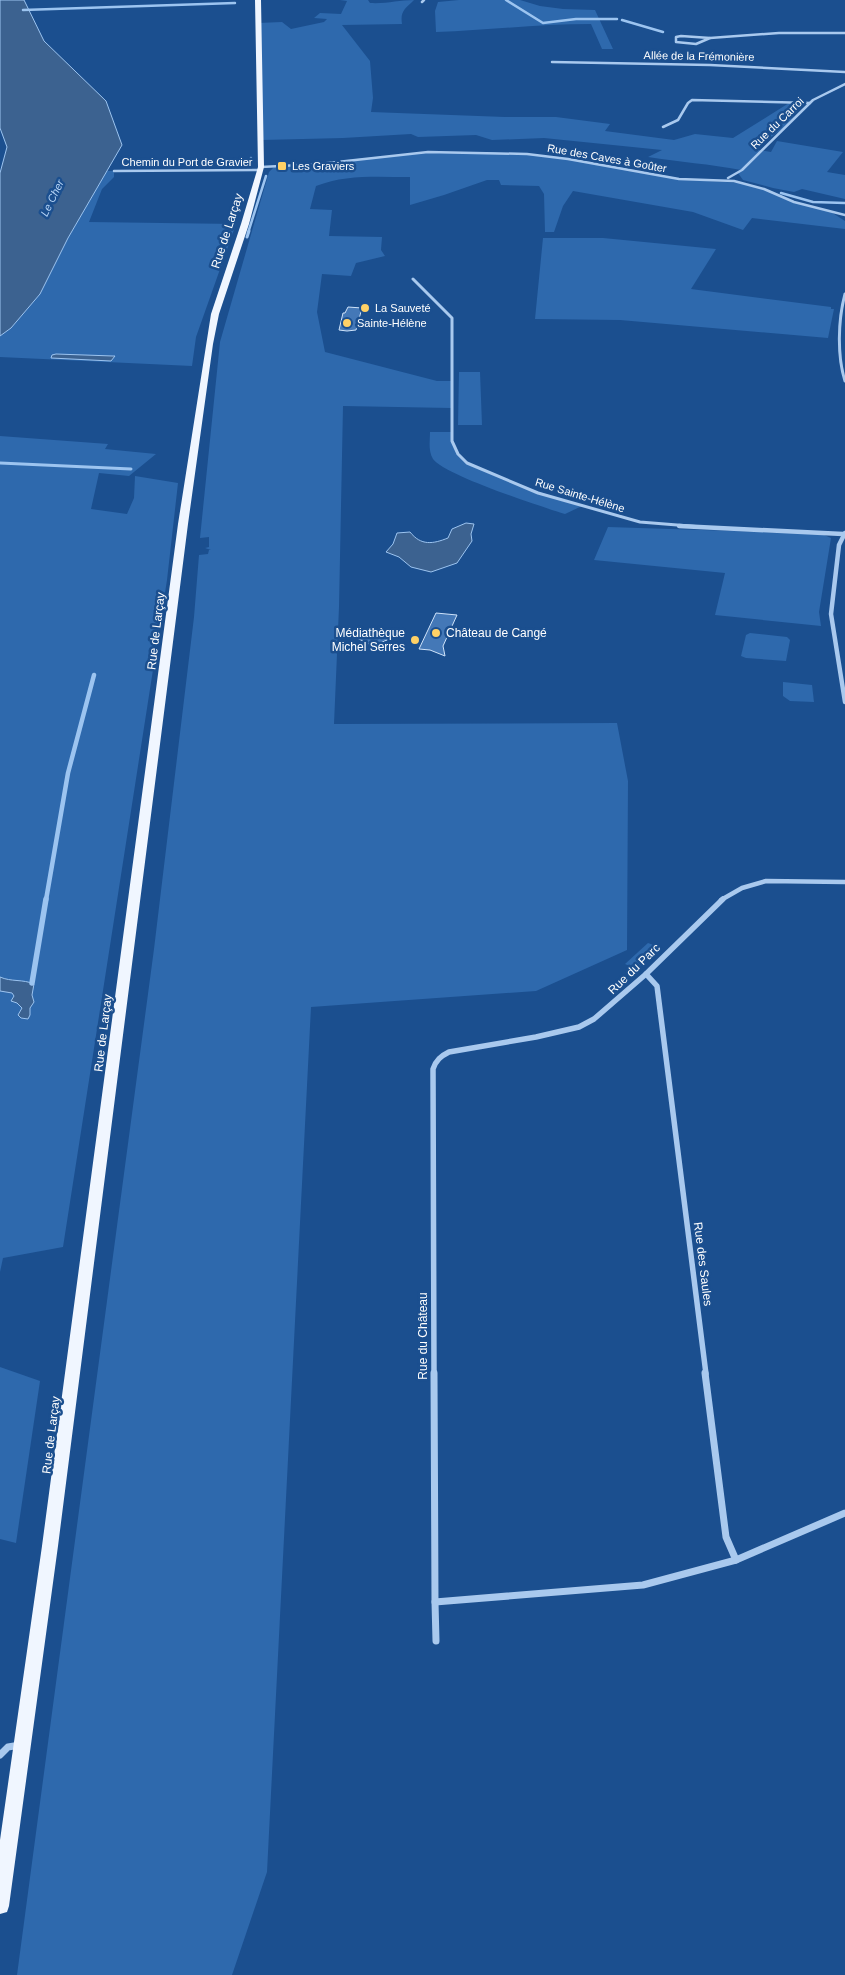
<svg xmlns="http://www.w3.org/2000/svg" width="845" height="1975" viewBox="0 0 845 1975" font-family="Helvetica,sans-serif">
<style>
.green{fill:#2e69ad}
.water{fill:#3c6290;stroke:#9cc4f0}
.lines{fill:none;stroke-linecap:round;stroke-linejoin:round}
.stream-far3{stroke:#9cc4f0;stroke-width:2.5}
.stream-far2{stroke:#9cc4f0;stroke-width:3}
.stream-far1{stroke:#9cc4f0;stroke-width:4.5}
.stream{stroke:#9cc4f0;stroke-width:5.5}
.building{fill:#4478b7;stroke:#cfe3fa}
.street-far4{stroke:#a9c9ee;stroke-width:2.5}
.street-far3{stroke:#a9c9ee;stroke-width:3}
.street-far2{stroke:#a9c9ee;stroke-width:4.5}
.street-far1{stroke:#a9c9ee;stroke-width:5.5}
.street{stroke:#a9c9ee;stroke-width:7}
.primary{fill:#f0f6ff;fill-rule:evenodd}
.poi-dot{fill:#ffd166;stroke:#1b4f8f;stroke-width:2}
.labels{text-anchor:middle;stroke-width:5;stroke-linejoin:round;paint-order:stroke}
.far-street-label{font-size:11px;fill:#fff;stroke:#1b4f8f}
.far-poi-label{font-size:11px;fill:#fff;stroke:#1b4f8f;text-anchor:start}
.far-water-label{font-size:11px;font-style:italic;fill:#b5d3f5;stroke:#1b4f8f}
.street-label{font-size:12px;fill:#fff;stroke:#1b4f8f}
.poi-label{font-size:12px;fill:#fff;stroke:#1b4f8f;text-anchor:end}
</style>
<rect width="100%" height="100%" fill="#1b4f8f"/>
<!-- green -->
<g class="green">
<path d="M340 0H368L370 3C386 4 399 0 414 0 405 9 400 11 402 24L342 25 370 61 373 98 371 112 505 117H556L610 124 605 131 674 140 695 134 733 138 789 103 802 106 784 128 753 149 771 152 777 141 843 152 827 172 845 175V199L802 189 794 192 773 188 743 180 738 173 741 170C710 164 679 162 648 157L662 150 544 138 492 140 476 135 418 137 411 134 343 138 262 140 258 23 282 22 291 29 324 22 327 19 314 18 320 13 341 14 347 1Z"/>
<path d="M459 0H520L540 6 563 9 595 10 613 49H602L591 24C539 24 488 30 436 32L435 11 438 2Z"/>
<path d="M428 152H491L558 157 689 180 744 183 764 189 794 202 831 212 845 221V229L752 218 743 230 693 212 573 191 563 206 554 232H545L544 194 539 186 501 185 499 180H487L444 195 410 205V177C378 177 346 174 316 186L310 209 332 210 329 236 382 237 381 250 385 256 356 263 351 276 322 274 317 312 325 352 437 381H451V408L343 406 339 607 334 724 617 723 628 781 627 950 536 991 311 1007 267 1872 232 1975H17L154 949 194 617 199 555 208 554 209 550H211L205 548 209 547V537L200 538 220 342 269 172 274 167Z"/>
<polygon points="107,171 114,171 114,177 102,189 89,222 236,224 196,337 192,366 0,357 0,336 11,328 40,294 68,238"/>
<polygon points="543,238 603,238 716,249 691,289 831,307 831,309 834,309 828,338 620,320 535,319"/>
<polygon points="459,372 480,372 482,425 458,425"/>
<path d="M430 432H452L454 447 467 463 513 483 582 506 565 514C542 507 444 475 433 459 428 451 430 441 430 432Z"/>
<polygon points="0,436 108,444 105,449 156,454 129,476 99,473 91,509 127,514 134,498 135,476 178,483 167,580 63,1247 3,1258 0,1272"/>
<polygon points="608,527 822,534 831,538 819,612 821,626 715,615 725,573 594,560"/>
<polygon points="750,633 787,637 790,640 786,661 746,658 741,656 746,635"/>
<polygon points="783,682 812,685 814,702 790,701 783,696"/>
<polygon points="648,943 659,947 637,969 625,964"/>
<polygon points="0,1367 40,1381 16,1543 0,1539"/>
</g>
<!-- water -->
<g class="water">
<polygon points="0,0 24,0 44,41 106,101 122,145 68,238 40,294 11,328 0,336 0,173 7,147 0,128"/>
<polygon points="56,354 113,356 115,356 111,361 51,358 52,355"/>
<path d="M466 523 474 524 471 534 472 541 457 563 431 572 411 567 399 557 386 552 393 544 397 533 410 532C421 546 433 544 448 538L452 529Z"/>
<path d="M0 977C11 982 23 979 34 984L32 995 34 1002 30 1008V1015L28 1019 21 1018 18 1015 22 1008 17 1003 11 1001 14 996 12 993 0 991Z"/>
</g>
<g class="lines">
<!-- stream-far3 -->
<g class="stream-far3">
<polyline points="506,0 543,23 576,19 617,19"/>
<polyline points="23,10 235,3"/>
<polyline points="622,20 663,32"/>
<polyline points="250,167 251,158"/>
<polyline points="781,193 813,202 845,203"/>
<polyline points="248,233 266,176"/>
</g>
<!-- stream-far2 -->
<g class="stream-far2">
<polyline points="247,237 249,231"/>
<polyline points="0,463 131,469"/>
</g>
<!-- stream-far1 -->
<polyline class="stream-far1" points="46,900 68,773 94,675"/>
<!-- stream -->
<polyline class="stream" points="32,983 46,899"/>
</g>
<!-- building -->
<g class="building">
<polygon points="348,307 362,308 356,330 347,331 339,330 343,313 345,313"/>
<polygon points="436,613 457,615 443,646 445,656 430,650 419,649"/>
<polygon points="376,631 401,634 373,646 355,637"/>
</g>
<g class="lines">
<!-- street-far4 -->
<g class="street-far4">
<polyline points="422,2 424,0"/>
<polygon points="681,36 710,38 696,44 676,42 676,37"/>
<polyline points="710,38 779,33 845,33"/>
<polyline points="552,62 710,65 845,72"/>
<polyline points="663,127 678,120 688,103 692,100 810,103"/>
<polyline points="261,167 319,164 428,152 527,154 568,159 679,179 734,181 764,189 794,202 845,215"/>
<polyline points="114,171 260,170"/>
<polyline points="728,178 742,170 813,100 845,84"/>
</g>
<!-- street-far3 -->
<g class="street-far3">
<polyline points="413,279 452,318 452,441 458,454 467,463 538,493 640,522 702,527"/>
<path d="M845 294C838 320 837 356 845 381"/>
</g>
<!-- street-far2 -->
<g class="street-far2">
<polyline points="679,526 843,534"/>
<polyline points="845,533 839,545 831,614 845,702"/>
<polyline points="721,900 742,888 766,881 845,882"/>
</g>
<!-- street-far1 -->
<g class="street-far1">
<polyline points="646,974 657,986 706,1374"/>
<path d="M434 1374 433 1069C436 1060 441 1056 449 1052L536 1037 579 1027 594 1019 646 974 723 899"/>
</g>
<!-- street -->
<g class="street">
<polyline points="434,1373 435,1602 643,1585 736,1560 845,1513"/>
<polyline points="705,1373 726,1537 736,1560"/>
<polyline points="435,1602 436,1641"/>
<polyline points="0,1755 8,1747 20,1745"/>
</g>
<!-- primary -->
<polygon class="primary" points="255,0 261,0 264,167 249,224 219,314 213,344 188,524 58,1546 9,1906 7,1912 0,1914 0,1840 42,1546 178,524 211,314 241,224 258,167"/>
</g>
<!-- markers -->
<g class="poi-dot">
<rect x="277" y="161" width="10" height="10" rx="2.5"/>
<circle cx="365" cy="308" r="5"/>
<circle cx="347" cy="323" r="5"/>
<circle cx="436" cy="633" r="5"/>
<circle cx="415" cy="640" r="5"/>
</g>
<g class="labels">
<!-- far-street labels -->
<g class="far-street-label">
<text transform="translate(699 56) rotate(1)" y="4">Allée de la Frémonière</text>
<text transform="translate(777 123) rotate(-44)" y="4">Rue du Carroi</text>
<text transform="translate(607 158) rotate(10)" y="4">Rue des Caves à Goûter</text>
<text x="187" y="166">Chemin du Port de Gravier</text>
<text transform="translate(580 495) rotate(17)" y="4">Rue Sainte-Hélène</text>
</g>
<!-- far-poi labels -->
<g class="far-poi-label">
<text x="292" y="170">Les Graviers</text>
<text x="375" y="312">La Sauveté</text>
<text x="357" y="327">Sainte-Hélène</text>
</g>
<!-- far-water labels -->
<g class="far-water-label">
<text transform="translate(52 198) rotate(-64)" y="4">Le Cher</text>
</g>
<!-- street labels -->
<g class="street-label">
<text transform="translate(227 231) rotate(-72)" y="4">Rue de Larçay</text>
<text transform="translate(156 631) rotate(-83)" y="4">Rue de Larçay</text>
<text transform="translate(634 969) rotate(-44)" y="4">Rue du Parc</text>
<text transform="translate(103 1033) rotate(-83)" y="4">Rue de Larçay</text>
<text transform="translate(703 1264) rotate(83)" y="4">Rue des Saules</text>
<text transform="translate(423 1336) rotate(-90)" y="4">Rue du Château</text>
<text transform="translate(51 1435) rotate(-83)" y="4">Rue de Larçay</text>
</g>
<!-- poi labels -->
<g class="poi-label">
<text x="405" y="637">Médiathèque<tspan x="405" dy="14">Michel Serres</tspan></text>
<text x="446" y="637" text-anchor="start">Château de Cangé</text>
</g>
</g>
</svg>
